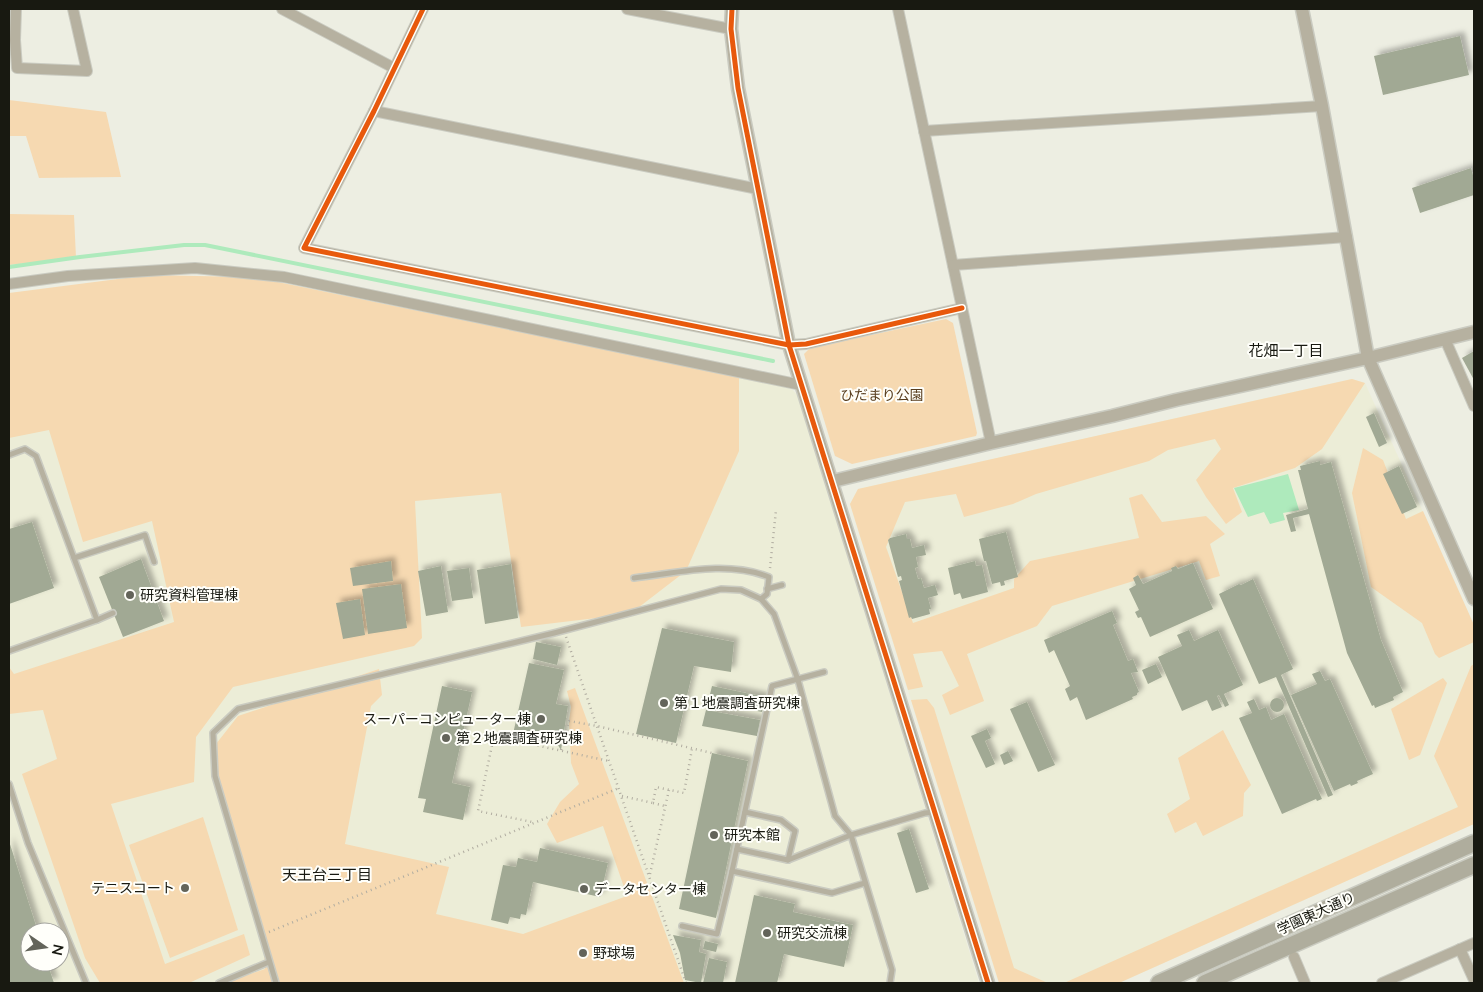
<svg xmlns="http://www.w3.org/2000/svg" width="1483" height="992" viewBox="0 0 1483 992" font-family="Lato,'Noto Sans JP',sans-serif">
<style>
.built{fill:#ecedd7;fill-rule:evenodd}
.green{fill:#f6d9b1}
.water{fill:#aeeabc}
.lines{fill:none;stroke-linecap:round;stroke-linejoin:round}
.stream{stroke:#aeeabc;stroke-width:4}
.building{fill:#a1a994;filter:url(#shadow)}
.service-casing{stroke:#cacbc1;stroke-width:8}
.minor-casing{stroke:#cacbc1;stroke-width:12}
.tertiary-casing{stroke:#cacbc1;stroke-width:15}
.primary-casing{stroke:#cacbc1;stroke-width:19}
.path{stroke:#b1ada1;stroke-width:2.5;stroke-dasharray:1 4;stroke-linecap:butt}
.service{stroke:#b6b1a0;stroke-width:5}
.minor{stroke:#b6b1a0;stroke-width:10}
.tertiary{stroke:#b6b1a0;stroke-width:12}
.primary{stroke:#afad9d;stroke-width:16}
.cycleway-casing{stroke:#fffffa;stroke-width:8}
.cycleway{stroke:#e8590c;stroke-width:5}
.poi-dot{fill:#63645a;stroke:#fffffa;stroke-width:2}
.labels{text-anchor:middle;stroke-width:4;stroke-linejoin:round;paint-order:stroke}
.park-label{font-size:14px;fill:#583d1d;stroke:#fffffa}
.poi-label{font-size:14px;fill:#181911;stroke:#fffffa;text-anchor:start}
.street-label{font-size:14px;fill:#181911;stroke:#fffffa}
.neighbourhood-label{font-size:15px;fill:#181911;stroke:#fffffa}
</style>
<defs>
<filter id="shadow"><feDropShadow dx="4.5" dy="-4.5" stdDeviation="2.5" flood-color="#0004"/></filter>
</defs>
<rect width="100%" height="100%" fill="#edeee2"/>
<!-- built -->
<g class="built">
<path d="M268 280 790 387 798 396 979 983H9V293ZM30 932H60V962H30Z"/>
<polygon points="1352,379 1365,383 1474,625 1474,824 1119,983 999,983 850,504 858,489"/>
</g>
<!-- green -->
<g class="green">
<polygon points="9,100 106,112 121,177 39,178 26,136 9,136"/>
<polygon points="9,214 74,215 76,258 9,265"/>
<polygon points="149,275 245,277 268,280 739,377 739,451 686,571 630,614 521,627 501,493 415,501 422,638 414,646 233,687 196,737 194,782 111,804 165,964 244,934 250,955 189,983 100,983 85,958 22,774 57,759 43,710 9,714 9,667 14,674 174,622 152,521 83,542 49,430 9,438 9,293"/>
<polygon points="946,319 953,323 977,433 976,436 852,464 835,456 804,354 810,348"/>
<polygon points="1352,379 1365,383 1322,449 1295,468 1233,488 1242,512 1226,524 1206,497 1196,480 1221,449 1215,439 1168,450 1149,461 1036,494 1013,504 964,517 956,494 905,502 886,547 913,623 1014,588 1014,579 1030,561 1139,538 1129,498 1142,494 1162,522 1206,516 1225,534 1210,544 1220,576 1206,580 1199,561 1052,606 1037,626 967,654 984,701 950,715 942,695 959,686 942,651 913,654 923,687 908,690 850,504 858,489"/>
<polygon points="1363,448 1383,460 1406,519 1423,511 1474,625 1474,642 1439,658 1435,654 1422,623 1371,587 1352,493"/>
<polygon points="1474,664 1474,824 1119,983 1064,983 1458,807 1434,756 1471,666"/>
<polygon points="379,669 382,695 371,706 345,844 449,867 436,914 523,934 627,896 603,826 557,843 547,824 560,802 579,784 571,763 569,721 571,707 567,691 575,688 684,983 224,983 265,969 263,928 214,770 216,744 238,716"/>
<polygon points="1443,678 1447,683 1420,755 1409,760 1391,709"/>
<polygon points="927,699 934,708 1014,968 1048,983 999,983 911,700"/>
<polygon points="1223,730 1251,785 1244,793 1243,816 1203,836 1196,822 1175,833 1167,814 1190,799 1178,758"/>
<polygon points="203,817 238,930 170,958 129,845"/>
</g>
<!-- water -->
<polygon class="water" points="1288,474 1299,510 1283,513 1285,520 1270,524 1264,512 1248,517 1234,488"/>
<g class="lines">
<!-- stream -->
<polyline class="stream" points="9,267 80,257 184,245 205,245 773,361"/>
</g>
<!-- building -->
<g class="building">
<polygon points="1460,36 1469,75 1383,95 1374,56"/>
<polygon points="1471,168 1474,179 1474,195 1420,213 1412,188"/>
<polygon points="1474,351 1474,380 1462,358"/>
<polygon points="1374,413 1387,443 1379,447 1366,417"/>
<polygon points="1320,461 1320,465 1331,462 1381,640 1403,692 1393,697 1394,700 1375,708 1374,705 1372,706 1347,653 1309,514 1293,518 1296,531 1291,532 1286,515 1308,509 1298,470 1301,470 1300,466"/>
<polygon points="1399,466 1417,507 1402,514 1383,474"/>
<polygon points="32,522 54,588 9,604 9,529"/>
<polygon points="1006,532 1018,577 1004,581 1005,585 1001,586 1000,582 992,584 986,561 984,561 983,557 979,539"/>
<polygon points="906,534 907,539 910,539 912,548 924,545 926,555 916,557 918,567 915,568 918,579 921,578 924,588 935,585 938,595 928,598 931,609 929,609 930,614 912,619 911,617 909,618 899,581 902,580 901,576 898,577 888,540 890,538"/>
<polygon points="141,559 164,621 123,637 99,577"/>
<polygon points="391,561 393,581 353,586 350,568"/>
<polygon points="975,561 976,566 982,565 988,592 962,599 960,593 954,595 948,568"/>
<polygon points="1193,563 1213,609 1150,637 1141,617 1138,618 1135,612 1139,610 1129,589 1136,585 1133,578 1138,575 1143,584 1172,571 1171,568 1176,566 1178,569"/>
<polygon points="511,564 518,618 485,624 477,570"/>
<polygon points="441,566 448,612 426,616 418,571"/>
<polygon points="469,568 473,598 452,601 447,571"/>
<polygon points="1253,579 1293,669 1281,675 1333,795 1328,797 1276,677 1259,684 1219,594 1239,584 1241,585"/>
<polygon points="401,584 407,628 368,634 362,589"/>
<polygon points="360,599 365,635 343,639 336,603"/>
<polygon points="1112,611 1117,623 1113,625 1128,661 1133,659 1138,672 1131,673 1139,692 1137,693 1137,695 1132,697 1133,699 1086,720 1077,697 1070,701 1065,689 1070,686 1054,650 1049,653 1044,640"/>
<polygon points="662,628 734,642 731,672 694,666 676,743 636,734"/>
<polygon points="1189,630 1194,641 1218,630 1243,685 1224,694 1229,705 1225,707 1219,695 1217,696 1222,707 1212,711 1207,700 1182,711 1158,657 1182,646 1177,635"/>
<polygon points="536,642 561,647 557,665 533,659"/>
<polygon points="529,663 564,670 556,704 568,706 561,750 550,732 549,743 513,734"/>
<polygon points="1156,664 1162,677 1148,684 1142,670"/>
<polygon points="1320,671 1325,681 1330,679 1373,774 1357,781 1358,783 1351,786 1350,784 1334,791 1291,695 1317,684 1312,674"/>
<polygon points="442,686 472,692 452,783 470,787 463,820 423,812 426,799 418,798"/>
<polygon points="712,686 765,697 762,712 708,702"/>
<circle cx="1277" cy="705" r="7"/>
<polygon points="1254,699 1259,710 1266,707 1271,720 1284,714 1322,799 1317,801 1316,799 1282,814 1239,718 1252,713 1247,702"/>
<polygon points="1027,702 1055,765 1038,772 1010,709"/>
<polygon points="706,710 760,720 757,736 702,726"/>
<polygon points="987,729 991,738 985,741 995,764 986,768 971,736"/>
<polygon points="1008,751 1013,761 1004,765 1000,755"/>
<polygon points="712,753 748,761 716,918 679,909"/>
<polygon points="909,829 929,889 916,893 897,833"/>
<polygon points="9,841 38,932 30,932 30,962 47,962 54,983 9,983"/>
<polygon points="540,848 608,863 600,897 533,882 526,915 521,914 520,919 510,917 508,924 491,920 503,865 516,867 518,858 537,862"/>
<polygon points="754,895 795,904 793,912 853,925 844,967 784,954 777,983 735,983"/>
<polygon points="673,935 701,940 699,952 706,954 701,983 685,980 680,953"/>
<polygon points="705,941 718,944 716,952 703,949"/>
<polygon points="709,958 727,962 723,983 703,983"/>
</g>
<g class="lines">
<defs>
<g id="service">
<polyline points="9,455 25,449 36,456 97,620 9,651"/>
<polyline points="74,558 145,535 154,562"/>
<path d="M634 578C678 573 726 560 769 577L767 594 761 599"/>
<polyline points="767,589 782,585"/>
<polyline points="97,620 113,613"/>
<polyline points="824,672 772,686 732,871 832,893 865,883"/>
<polyline points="9,784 28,843 86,983"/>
<polyline points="745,812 781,820 795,831 788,860"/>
<polyline points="737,849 788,860 851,835 925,813 935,812"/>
<polyline points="682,926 717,934 732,871"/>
<polyline points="219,983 269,962"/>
<polyline points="276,983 215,776 213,733 238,709 554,633 721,589 741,590 761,599 774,614 798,680 835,816 851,835 892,970 890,983"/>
</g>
<g id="minor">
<polyline points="16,9 15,40 17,68 87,71 73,9"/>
<polyline points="282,9 394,68"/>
<polyline points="423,9 374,111 304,248 789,345 806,344 962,308"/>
<polyline points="627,9 731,29"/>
<polyline points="898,9 991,443"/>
<polyline points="374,111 758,189"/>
<polyline points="924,131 1322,106"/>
<polyline points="953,265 1347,237"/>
<polyline points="9,284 68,276 195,268 284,277 801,385"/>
<polyline points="1445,339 1474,406"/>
<polyline points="1460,949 1474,980"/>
<polyline points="1294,957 1305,983"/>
<polyline points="1382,983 1474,943"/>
</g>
<g id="tertiary">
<polyline points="732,9 731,29 738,88 789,345 988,983"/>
<polyline points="1302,9 1322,106 1368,358 1474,599"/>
<polyline points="833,481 991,443 1112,416 1176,400 1368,358 1474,332"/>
</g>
<g id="primary">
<polyline points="1159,983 1474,843"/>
<polyline points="1205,983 1474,865"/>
</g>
</defs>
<!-- service casing -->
<use href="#service" class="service-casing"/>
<!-- minor casing -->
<use href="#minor" class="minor-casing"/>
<!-- tertiary casing -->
<use href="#tertiary" class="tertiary-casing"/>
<!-- primary casing -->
<use href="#primary" class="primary-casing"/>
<!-- path -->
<g class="path">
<polyline points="770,568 776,510"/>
<polyline points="566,637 686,983"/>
<polyline points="479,733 609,761"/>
<polyline points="494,736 478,811 532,822"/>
<polyline points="561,750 569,721 597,726 712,753"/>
<polyline points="622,796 653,803 656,787 684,793 692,749"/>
<polyline points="653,803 665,806"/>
<polyline points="650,874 669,790"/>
<polyline points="269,932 619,788"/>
</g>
<!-- service -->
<use href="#service" class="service"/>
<!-- minor -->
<use href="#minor" class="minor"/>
<!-- tertiary -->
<use href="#tertiary" class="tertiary"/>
<!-- primary -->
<use href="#primary" class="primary"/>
<defs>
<g id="cycleway">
<polyline points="423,9 374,111 304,248 789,345 806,344 962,308"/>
<polyline points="732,9 731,29 738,88 789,345 988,983"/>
</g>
</defs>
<!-- cycleway casing -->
<use href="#cycleway" class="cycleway-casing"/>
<!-- cycleway -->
<use href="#cycleway" class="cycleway"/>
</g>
<!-- markers -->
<g class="poi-dot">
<circle cx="130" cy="595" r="5"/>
<circle cx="664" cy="703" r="5"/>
<circle cx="541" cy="719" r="5"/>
<circle cx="446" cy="738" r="5"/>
<circle cx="714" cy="835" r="5"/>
<circle cx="185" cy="888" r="5"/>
<circle cx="584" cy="889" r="5"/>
<circle cx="767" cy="933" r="5"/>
<circle cx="583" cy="953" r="5"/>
</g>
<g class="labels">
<!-- park labels -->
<g class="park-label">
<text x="882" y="400">ひだまり公園</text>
</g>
<!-- poi labels -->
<g class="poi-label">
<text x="140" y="600">研究資料管理棟</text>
<text x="674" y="708">第１地震調査研究棟</text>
<text x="531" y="724" text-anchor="end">スーパーコンピューター棟</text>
<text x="456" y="743">第２地震調査研究棟</text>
<text x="724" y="840">研究本館</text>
<text x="175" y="893" text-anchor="end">テニスコート</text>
<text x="594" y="894">データセンター棟</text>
<text x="777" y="938">研究交流棟</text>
<text x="593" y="958">野球場</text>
</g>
<!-- street labels -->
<g class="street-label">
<text transform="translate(1316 913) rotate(-24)" y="5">学園東大通り</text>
</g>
<!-- neighbourhood labels -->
<g class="neighbourhood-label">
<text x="1286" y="356">花畑一丁目</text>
<text x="327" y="880">天王台三丁目</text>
</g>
</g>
<!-- border -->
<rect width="1483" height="992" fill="none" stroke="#181911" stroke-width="20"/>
<!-- north arrow -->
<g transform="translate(45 947) rotate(103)"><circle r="24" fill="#fffffa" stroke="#a3a39d"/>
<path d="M0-4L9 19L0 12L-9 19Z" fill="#63645a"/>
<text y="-8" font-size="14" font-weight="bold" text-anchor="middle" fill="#181911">N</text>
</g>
</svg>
